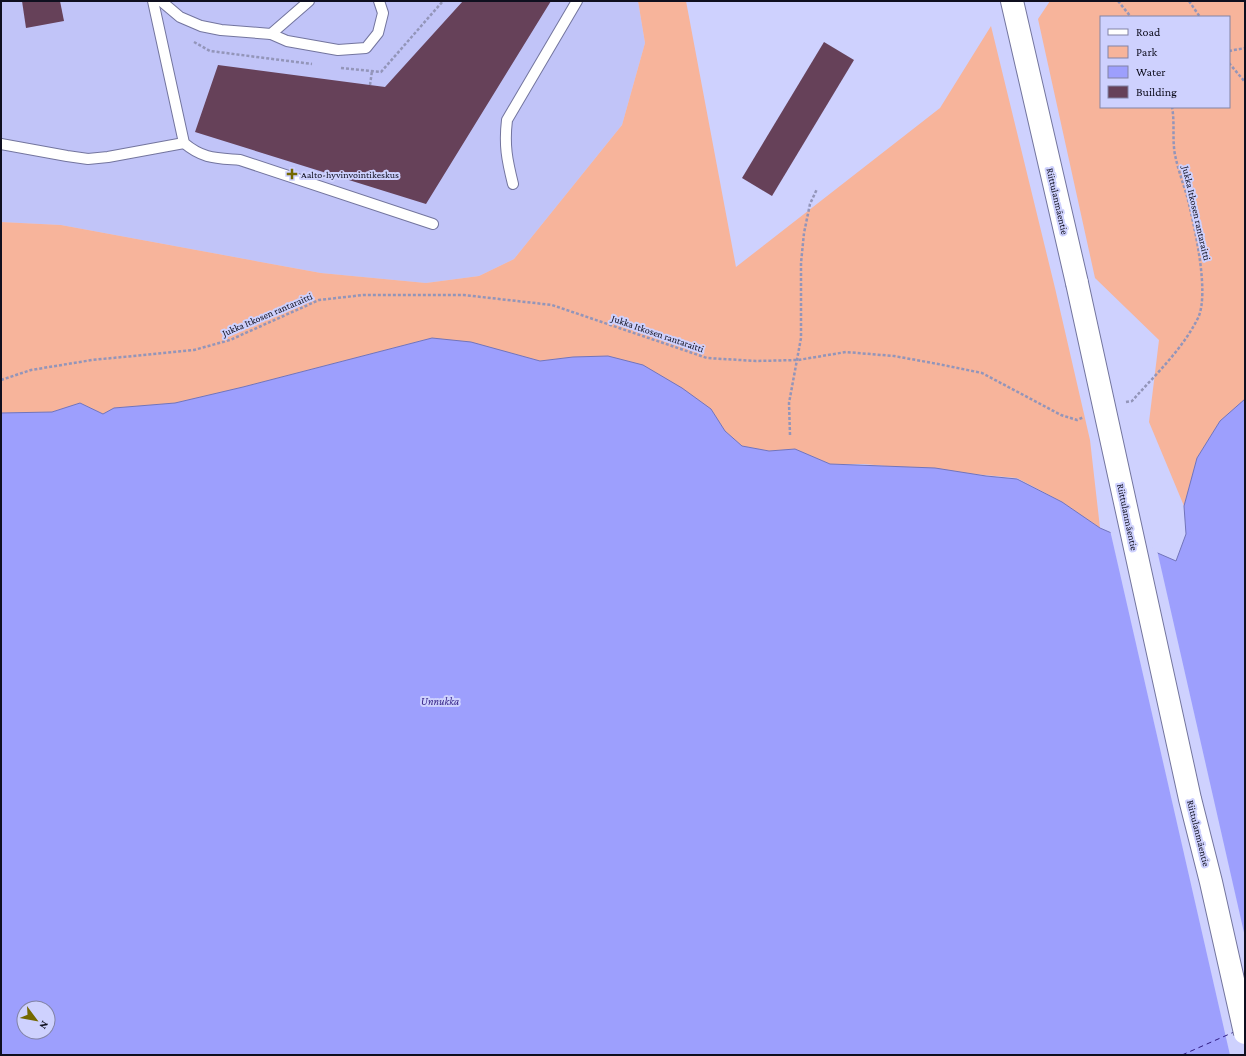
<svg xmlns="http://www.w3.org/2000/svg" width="1246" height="1056" viewBox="0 0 1246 1056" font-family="'Crimson Pro',serif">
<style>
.built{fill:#c1c4f8}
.green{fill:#f7b49b;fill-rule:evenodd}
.water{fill:#9d9ffd;stroke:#7274ba;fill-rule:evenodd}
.pier{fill:#ced1fe}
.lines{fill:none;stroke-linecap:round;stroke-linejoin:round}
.ferry{stroke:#2e1b81;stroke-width:1;stroke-dasharray:5 4;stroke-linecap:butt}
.building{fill:#664159}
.service-casing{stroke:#73759e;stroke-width:12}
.tertiary-casing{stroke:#73759e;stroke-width:24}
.path{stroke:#9395b9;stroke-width:2.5;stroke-dasharray:3 2;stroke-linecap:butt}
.service{stroke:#fff;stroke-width:10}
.tertiary{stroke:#fff;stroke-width:22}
.tertiary-bridge-casing{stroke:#73759e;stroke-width:24;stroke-linecap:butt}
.tertiary-bridge{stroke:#fff;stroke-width:22}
.poi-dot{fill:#746800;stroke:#ced1fe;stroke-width:1.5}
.labels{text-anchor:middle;stroke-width:4;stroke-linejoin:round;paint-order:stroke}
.poi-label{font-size:10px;fill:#0f0f1f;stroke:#ced1fe;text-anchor:start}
.street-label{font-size:10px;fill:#0f0f1f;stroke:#ced1fe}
.water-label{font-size:11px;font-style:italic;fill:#2e1b81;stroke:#ced1fe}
</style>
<rect width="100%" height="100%" fill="#ced1fe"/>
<!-- built -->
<polygon class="built" points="1,1 638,1 645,43 622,125 514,259 479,276 426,283 321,273 61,225 1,222"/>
<!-- green -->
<g class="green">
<polygon points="638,1 686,1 736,267 940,108 991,26 1055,288 1090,440 1100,528 1062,502 1017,478 864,464 830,464 795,449 769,451 742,446 725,431 711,409 573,357 540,361 510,353 432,338 243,387 175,403 114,408 103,414 80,403 52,412 1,413 1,222 61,225 321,273 426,283 479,276 514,259 622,125 645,43"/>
<path d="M1050 1H1245V399L1220 421 1197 458 1184 506 1149 422 1159 340 1095 278 1038 19ZM1101 17H1229V107H1101Z"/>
</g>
<!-- water -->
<path class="water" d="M432 338 471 342 540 361 573 357 608 356 643 365 682 388 711 409 725 431 742 446 769 451 795 449 830 464 935 468 986 476 1017 479 1062 502 1100 528 1176 561 1186 534 1184 506 1197 458 1220 421 1245 399V1055H1V413L52 412 80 403 103 414 114 408 175 403 243 387ZM24 1008H48V1032H24Z"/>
<!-- pier -->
<polygon class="pier" points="1110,530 1157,550 1245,937 1245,1055 1230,1055"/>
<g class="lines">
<!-- ferry -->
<polyline class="ferry" points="1182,1055 1234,1032"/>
</g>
<!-- building -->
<g class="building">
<polygon points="22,1 60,1 64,21 26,28"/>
<polygon points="463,1 551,1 426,204 195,132 218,65 385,87"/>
<polygon points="824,42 854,60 772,196 742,178"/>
</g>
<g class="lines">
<defs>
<g id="service">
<path d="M153 1 184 143C203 159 216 158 240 160L433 224"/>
<polyline points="161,1 180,17 201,26 221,30 271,34 287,41 338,50 366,48 378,33 383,13 379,1"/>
<polyline points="271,34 309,1"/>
<polyline points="1,144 67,156 88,159 108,157 184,143"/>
<path d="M513 184C507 160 504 145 507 120L577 1"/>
</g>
<polyline id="tertiary" points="1012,1 1077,283"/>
</defs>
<!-- service casing -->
<use href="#service" class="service-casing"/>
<!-- tertiary casing -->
<use href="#tertiary" class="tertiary-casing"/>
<!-- path -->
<g class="path">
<polyline points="1118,1 1131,17"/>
<polyline points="1189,1 1200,17"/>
<polyline points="194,42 210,51 312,64"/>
<polyline points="1229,51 1245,48"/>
<polyline points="1229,63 1245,82"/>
<polyline points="341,68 381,72 443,1"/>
<polyline points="370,85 372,71"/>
<polyline points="1,380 31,370 92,360 194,350 230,340 319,300 363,295 464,295 552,305 707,358 756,361 798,360 846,352 894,356 938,364 982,373 1061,415 1077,420 1084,417"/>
<path d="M1126 402 1132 401C1155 375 1182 350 1198 318 1210 293 1194 224 1187 196 1183 183 1178 169 1175 155 1172 139 1175 123 1172 107"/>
<polyline points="790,435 789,403 801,338 801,263 804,233 810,204 817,189"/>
</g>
<!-- service -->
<use href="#service" class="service"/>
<!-- tertiary -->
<use href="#tertiary" class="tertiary"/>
<defs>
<polyline id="tertiary-bridge" points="1077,283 1190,799 1211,882 1245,1033"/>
</defs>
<!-- tertiary-bridge casing -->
<use href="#tertiary-bridge" class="tertiary-bridge-casing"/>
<!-- tertiary-bridge -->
<use href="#tertiary-bridge" class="tertiary-bridge"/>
</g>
<!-- markers -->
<path class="poi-dot" d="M290 168h4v4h4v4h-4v4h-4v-4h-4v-4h4z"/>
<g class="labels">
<!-- poi labels -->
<g class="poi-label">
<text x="301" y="178">Aalto-hyvinvointikeskus</text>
</g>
<!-- street labels -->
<g class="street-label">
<text transform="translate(1058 201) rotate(77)" y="4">Riittulanmäentie</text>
<text transform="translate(1197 213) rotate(77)" y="4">Jukka Itkosen rantaraitti</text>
<text transform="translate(267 314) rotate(-23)" y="4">Jukka Itkosen rantaraitti</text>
<text transform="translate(658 333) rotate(19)" y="4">Jukka Itkosen rantaraitti</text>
<text transform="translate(1128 517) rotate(78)" y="4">Riittulanmäentie</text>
<text transform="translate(1199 833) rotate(76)" y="4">Riittulanmäentie</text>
</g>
<!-- water labels -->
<g class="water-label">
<text x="440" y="705">Unnukka</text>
</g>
</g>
<!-- border -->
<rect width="1246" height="1056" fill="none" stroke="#0f0f1f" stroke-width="4"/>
<!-- legend -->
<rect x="1100" y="16" width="130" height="92" fill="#ced1fe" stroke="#8283a5"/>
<rect x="1108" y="29" width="20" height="6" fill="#ffffff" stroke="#8283a5"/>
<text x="1136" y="36" font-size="12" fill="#0f0f1f">Road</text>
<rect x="1108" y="46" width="20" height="12" fill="#f7b49b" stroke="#8283a5"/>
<text x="1136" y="56" font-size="12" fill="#0f0f1f">Park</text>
<rect x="1108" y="66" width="20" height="12" fill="#9d9ffd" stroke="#8283a5"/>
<text x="1136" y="76" font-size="12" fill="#0f0f1f">Water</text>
<rect x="1108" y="86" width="20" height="12" fill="#664159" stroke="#8283a5"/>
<text x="1136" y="96" font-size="12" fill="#0f0f1f">Building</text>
<!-- north arrow -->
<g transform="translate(36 1020) rotate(122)"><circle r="19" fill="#ced1fe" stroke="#8283a5"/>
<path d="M0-3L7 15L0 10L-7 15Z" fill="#746800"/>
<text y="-6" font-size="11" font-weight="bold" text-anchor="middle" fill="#0f0f1f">N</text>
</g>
</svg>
